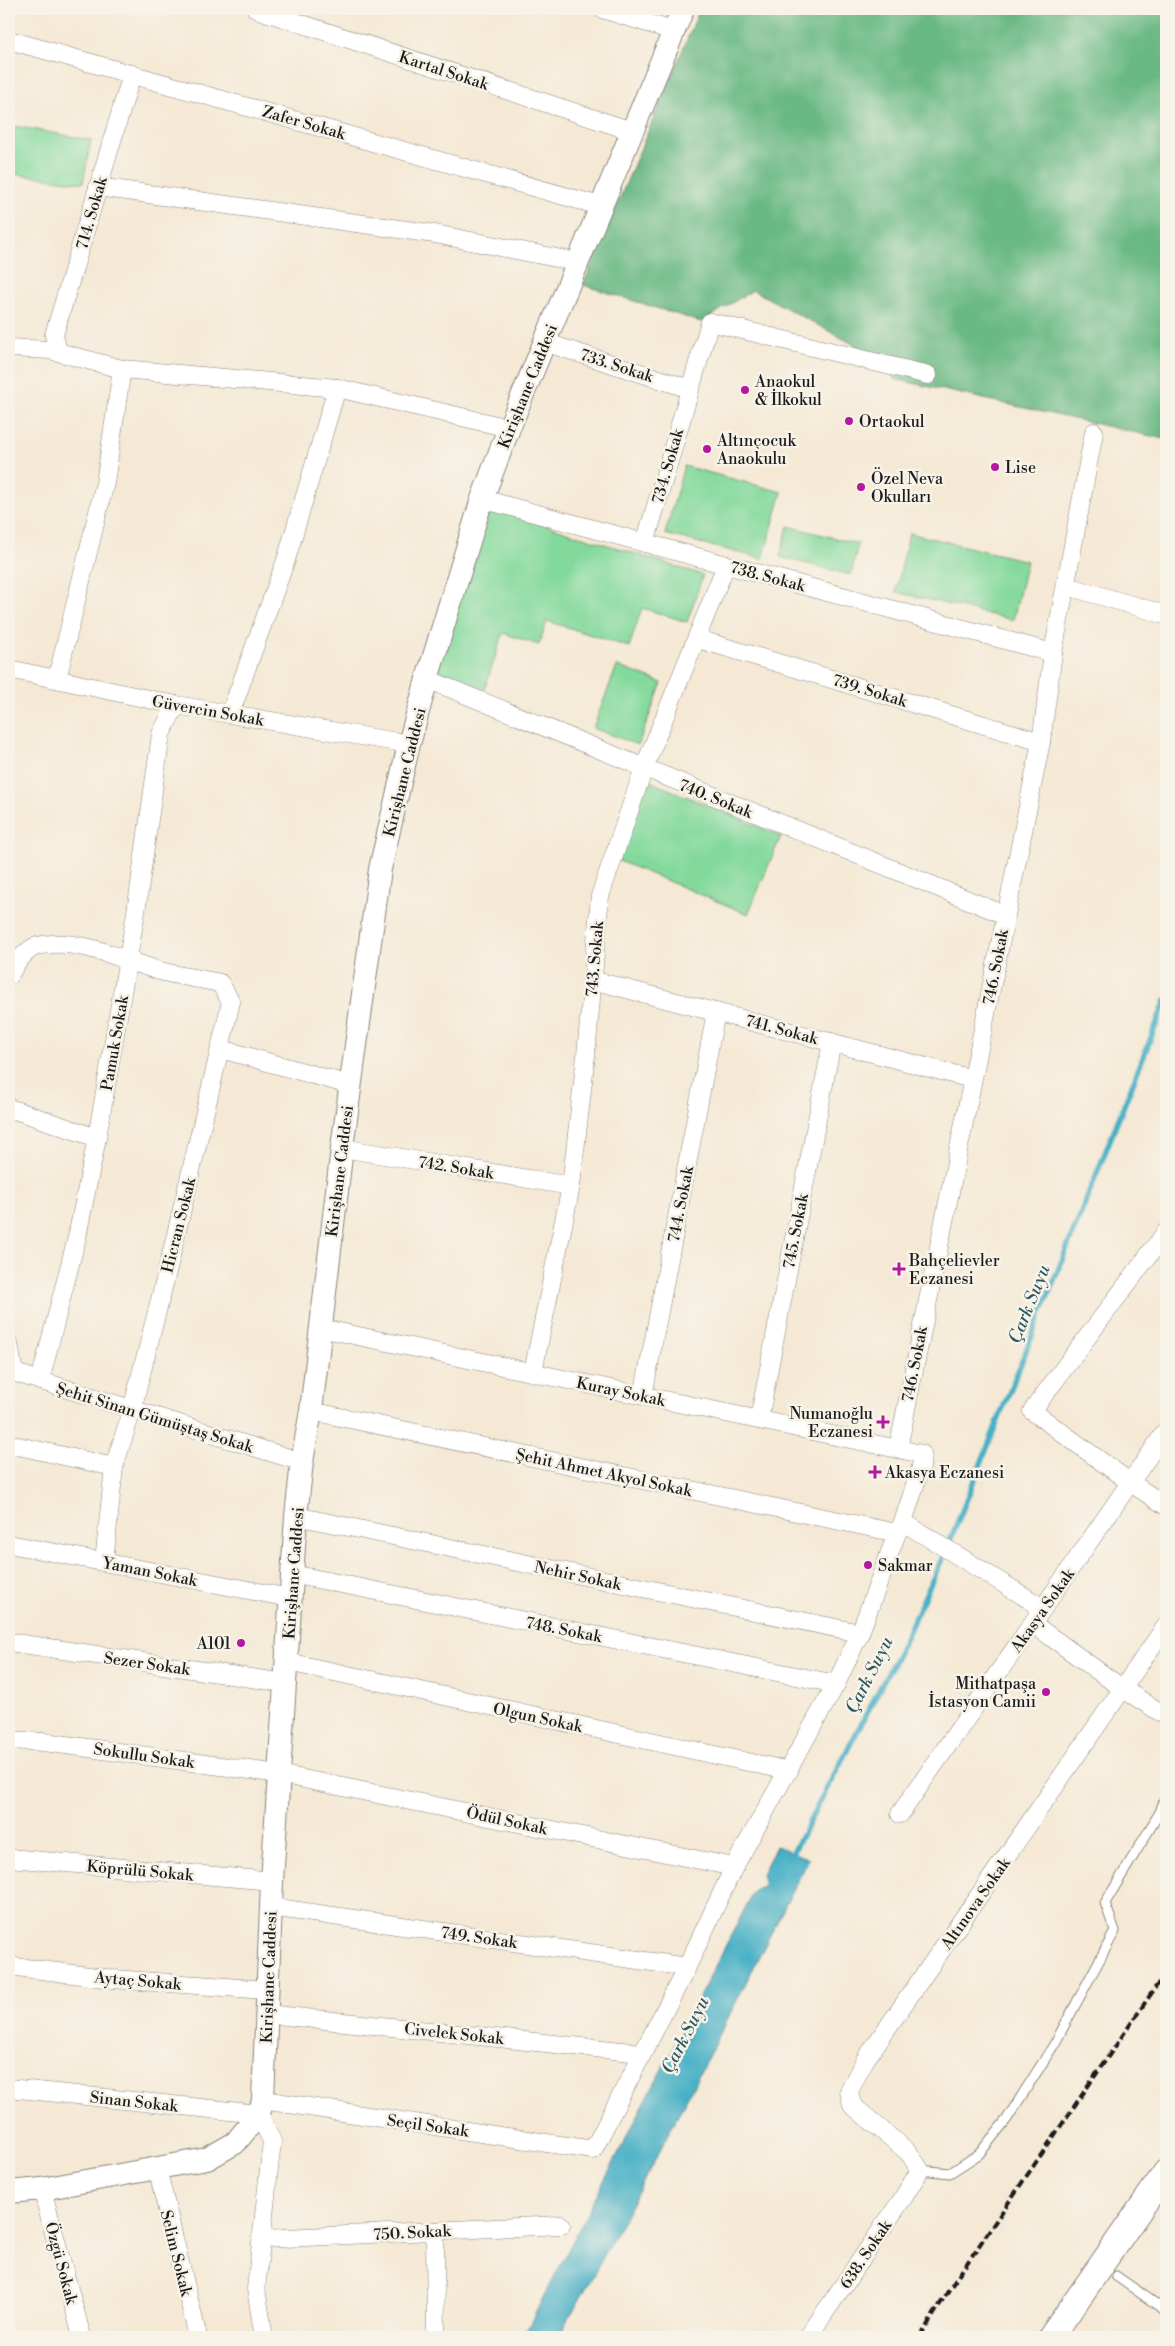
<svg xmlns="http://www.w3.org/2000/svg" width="1175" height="2346" viewBox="0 0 1175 2346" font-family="'Libre Bodoni',serif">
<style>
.green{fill:#83d99c;stroke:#507a5c}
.forest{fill:#6ab984;stroke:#436a50}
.water{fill:#47b0c6;stroke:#326671}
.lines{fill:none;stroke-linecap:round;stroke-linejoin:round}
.stream{stroke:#47b0c6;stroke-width:5.5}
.service-casing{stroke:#888278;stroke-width:11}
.minor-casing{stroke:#888278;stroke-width:19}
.tertiary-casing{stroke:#888278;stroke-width:24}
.secondary-casing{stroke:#888278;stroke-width:27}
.service{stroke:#fff;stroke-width:9}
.minor{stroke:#fff;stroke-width:18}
.tertiary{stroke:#fff;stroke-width:22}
.secondary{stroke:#fff;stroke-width:25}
.rail{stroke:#1c1c1c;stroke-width:4;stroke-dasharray:8 4;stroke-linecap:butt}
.poi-dot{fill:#b5179e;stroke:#f7f3e8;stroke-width:2}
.labels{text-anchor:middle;stroke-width:5;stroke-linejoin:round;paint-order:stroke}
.street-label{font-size:16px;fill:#1c1c1c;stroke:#f7f3e8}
.poi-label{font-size:16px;fill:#1c1c1c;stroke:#f7f3e8;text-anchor:start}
.water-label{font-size:18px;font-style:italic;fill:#2d5760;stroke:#f7f3e8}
</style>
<rect width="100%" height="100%" fill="#f7f3e8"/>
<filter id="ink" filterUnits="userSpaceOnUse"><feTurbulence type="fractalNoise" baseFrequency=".02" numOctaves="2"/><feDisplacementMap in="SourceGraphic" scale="10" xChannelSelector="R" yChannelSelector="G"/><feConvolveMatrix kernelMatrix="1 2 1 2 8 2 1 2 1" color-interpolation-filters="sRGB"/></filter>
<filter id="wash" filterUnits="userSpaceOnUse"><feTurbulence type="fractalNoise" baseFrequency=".0096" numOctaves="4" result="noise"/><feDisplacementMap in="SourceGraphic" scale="20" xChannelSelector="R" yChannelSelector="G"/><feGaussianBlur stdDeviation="1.12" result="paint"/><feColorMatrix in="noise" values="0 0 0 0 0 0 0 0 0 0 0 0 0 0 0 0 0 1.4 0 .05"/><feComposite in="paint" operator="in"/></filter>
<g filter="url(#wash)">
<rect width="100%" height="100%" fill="#f5e9d5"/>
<!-- green -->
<g class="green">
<polygon points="9,125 91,140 83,183 9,173"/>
<polygon points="684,466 782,492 763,559 665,534"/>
<polygon points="488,507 703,575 687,622 642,608 629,647 547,621 539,645 503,633 482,697 434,676"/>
<polygon points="788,526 858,544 851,575 780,557"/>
<polygon points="909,533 1027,561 1013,620 896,592"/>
<polygon points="617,666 662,683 638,745 593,728"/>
<polygon points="647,780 781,836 748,914 614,859"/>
</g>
<!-- forest -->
<polygon class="forest" points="700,9 1166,9 1166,435 1164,439 894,379 888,363 753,290 701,322 583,285"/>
<!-- water -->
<path class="water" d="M776 1846 809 1859C727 2019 647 2181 559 2337H523L755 1889 763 1886 764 1881 761 1876Z"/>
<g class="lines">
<!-- stream -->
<polyline class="stream" points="789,1860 897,1656 948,1546 1166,1000"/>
</g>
</g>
<g filter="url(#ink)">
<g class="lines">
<defs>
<g id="service">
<polyline points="920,2170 950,2173 979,2154 1007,2119 1055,2043 1115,1931 1105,1903 1160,1812 1166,1796"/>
<polyline points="1116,2276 1166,2311"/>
</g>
<g id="minor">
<polyline points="256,9 632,131"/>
<polyline points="602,9 673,31"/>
<polyline points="9,40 600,206"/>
<polyline points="98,187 435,234 577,262"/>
<polyline points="544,342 690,389"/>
<polyline points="9,348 50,350 122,369 337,388 509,428"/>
<polyline points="58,352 54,335 132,74"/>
<polyline points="482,499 1053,653"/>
<polyline points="645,543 710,322 928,375"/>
<polyline points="1067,586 1166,615"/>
<polyline points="698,639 1041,742"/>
<polyline points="9,669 176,705 409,744"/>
<polyline points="57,679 105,483 122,369"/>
<polyline points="427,679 1005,915"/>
<polyline points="230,714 286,560 337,388"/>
<path d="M9 976C15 965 25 950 37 946 76 936 123 960 160 971 179 976 200 979 220 983L231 1002 169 1264 132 1410 114 1467 104 1562"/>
<polyline points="592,980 972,1079"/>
<polyline points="221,1049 350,1085"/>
<polyline points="9,1108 97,1138"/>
<polyline points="342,1148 571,1186"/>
<polyline points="1166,1232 1032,1411 1131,1483 1166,1506"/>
<polyline points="9,1344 14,1373"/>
<polyline points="9,1371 302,1462"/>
<polyline points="533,1372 571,1186 586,1055 600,896 644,768 726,565"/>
<polyline points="40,1381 77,1237 97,1138 136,912 161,734 176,705"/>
<polyline points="643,1396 716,1012"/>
<polyline points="311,1411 897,1533"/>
<polyline points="759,1420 832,1042"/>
<polyline points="9,1444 114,1467"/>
<polyline points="898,1449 1041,742 1053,653 1094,432"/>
<polyline points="296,1516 860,1633"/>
<polyline points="903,1522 1043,1608"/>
<polyline points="9,1544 290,1598"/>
<polyline points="292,1574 836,1684"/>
<polyline points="1033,1624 1123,1689 1166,1716"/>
<polyline points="9,1642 285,1683"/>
<polyline points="288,1662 789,1771"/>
<polyline points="9,1740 44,1742 279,1774 734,1867"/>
<polyline points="900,1814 1166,1431"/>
<polyline points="9,1858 272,1881"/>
<polyline points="271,1907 687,1967"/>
<polyline points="9,1966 113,1979 267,1990"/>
<polyline points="267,2014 641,2053"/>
<polyline points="9,2088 259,2114 272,2141 256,2289 264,2337"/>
<polyline points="263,2100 593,2150 687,1967 734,1867 836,1684 860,1633 897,1533 903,1522 921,1467 922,1454 320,1328"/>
<polyline points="157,2168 198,2337"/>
<polyline points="42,2189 82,2337"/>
<polyline points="435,2231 436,2337"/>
<polyline points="263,2239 561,2225"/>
<polyline points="808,2337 903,2198 920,2170 909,2153 852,2105 849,2091 865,2060 1166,1626"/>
</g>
<polyline id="tertiary" points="9,2192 42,2189 207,2159 235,2143 259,2114 263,2100 272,1881 296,1516 302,1462 311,1411 342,1148 380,869 409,744 427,679 482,499 509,428 683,9"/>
<polyline id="secondary" points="1051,2337 1166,2172"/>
</defs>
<!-- service casing -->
<use href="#service" class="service-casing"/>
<!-- minor casing -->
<use href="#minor" class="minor-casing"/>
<!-- tertiary casing -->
<use href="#tertiary" class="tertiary-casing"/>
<!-- secondary casing -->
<use href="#secondary" class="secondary-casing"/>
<!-- service -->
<use href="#service" class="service"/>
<!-- minor -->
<use href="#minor" class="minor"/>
<!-- tertiary -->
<use href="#tertiary" class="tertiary"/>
<!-- secondary -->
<use href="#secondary" class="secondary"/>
<!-- rail -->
<polyline class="rail" points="920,2337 950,2288 1166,1972"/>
</g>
</g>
<!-- markers -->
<g class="poi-dot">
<circle cx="745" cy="390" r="5"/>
<circle cx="849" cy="421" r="5"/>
<circle cx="707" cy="449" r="5"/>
<circle cx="995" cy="467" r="5"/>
<circle cx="861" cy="487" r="5"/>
<path d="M896.5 1261.5h5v5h5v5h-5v5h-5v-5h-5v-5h5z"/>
<path d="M880.5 1414.5h5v5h5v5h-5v5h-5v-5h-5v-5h5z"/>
<path d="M872.5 1464.5h5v5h5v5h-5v5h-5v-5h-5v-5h5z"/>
<circle cx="868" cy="1565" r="5"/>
<circle cx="241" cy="1643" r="5"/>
<circle cx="1046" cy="1692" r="5"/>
</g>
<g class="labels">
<!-- street labels -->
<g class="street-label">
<text transform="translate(444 70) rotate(18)" y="6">Kartal Sokak</text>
<text transform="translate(304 122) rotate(16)" y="6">Zafer Sokak</text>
<text transform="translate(91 213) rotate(-74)" y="6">714. Sokak</text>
<text transform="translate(617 365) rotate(18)" y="6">733. Sokak</text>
<text transform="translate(527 386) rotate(-68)" y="6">Kirişhane Caddesi</text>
<text transform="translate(667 466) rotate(-74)" y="6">734. Sokak</text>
<text transform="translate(768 576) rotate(15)" y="6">738. Sokak</text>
<text transform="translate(870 690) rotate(17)" y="6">739. Sokak</text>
<text transform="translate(208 710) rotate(10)" y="6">Güvercin Sokak</text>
<text transform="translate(404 772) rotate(-76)" y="6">Kirişhane Caddesi</text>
<text transform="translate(716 798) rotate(22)" y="6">740. Sokak</text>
<text transform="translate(594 959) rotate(-85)" y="6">743. Sokak</text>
<text transform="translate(995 967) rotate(-79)" y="6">746. Sokak</text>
<text transform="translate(782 1029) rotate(15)" y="6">741. Sokak</text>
<text transform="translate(114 1043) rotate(-80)" y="6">Pamuk Sokak</text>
<text transform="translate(456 1167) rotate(9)" y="6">742. Sokak</text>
<text transform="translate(339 1171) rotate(-83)" y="6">Kirişhane Caddesi</text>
<text transform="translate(680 1204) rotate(-79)" y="6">744. Sokak</text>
<text transform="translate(178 1225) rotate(-76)" y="6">Hicran Sokak</text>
<text transform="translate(795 1231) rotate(-79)" y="6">745. Sokak</text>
<text transform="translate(914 1364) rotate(-79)" y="6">746. Sokak</text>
<text transform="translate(621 1391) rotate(12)" y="6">Kuray Sokak</text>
<text transform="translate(155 1417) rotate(17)" y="6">Şehit Sinan Gümüştaş Sokak</text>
<text transform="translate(604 1472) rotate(12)" y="6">Şehit Ahmet Akyol Sokak</text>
<text transform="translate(150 1571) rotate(11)" y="6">Yaman Sokak</text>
<text transform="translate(293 1573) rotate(-86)" y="6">Kirişhane Caddesi</text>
<text transform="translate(578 1575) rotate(12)" y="6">Nehir Sokak</text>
<text transform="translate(1042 1610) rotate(-55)" y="6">Akasya Sokak</text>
<text transform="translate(564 1629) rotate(11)" y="6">748. Sokak</text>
<text transform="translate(147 1663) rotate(8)" y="6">Sezer Sokak</text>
<text transform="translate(538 1717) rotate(12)" y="6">Olgun Sokak</text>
<text transform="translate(144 1755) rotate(8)" y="6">Sokullu Sokak</text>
<text transform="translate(507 1820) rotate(12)" y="6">Ödül Sokak</text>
<text transform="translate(140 1870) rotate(5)" y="6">Köprülü Sokak</text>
<text transform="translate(975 1903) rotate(-55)" y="6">Altınova Sokak</text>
<text transform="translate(479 1937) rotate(8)" y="6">749. Sokak</text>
<text transform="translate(268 1977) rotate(-88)" y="6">Kirişhane Caddesi</text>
<text transform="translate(138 1980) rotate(5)" y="6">Aytaç Sokak</text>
<text transform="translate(454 2033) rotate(6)" y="6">Civelek Sokak</text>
<text transform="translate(134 2101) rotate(6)" y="6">Sinan Sokak</text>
<text transform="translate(428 2125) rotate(8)" y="6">Seçil Sokak</text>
<text transform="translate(412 2232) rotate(-3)" y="6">750. Sokak</text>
<text transform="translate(177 2253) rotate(76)" y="6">Selim Sokak</text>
<text transform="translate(865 2254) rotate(-56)" y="6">638. Sokak</text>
<text transform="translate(62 2263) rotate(75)" y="6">Özgü Sokak</text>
</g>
<!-- poi labels -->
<g class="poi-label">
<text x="755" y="387">Anaokul<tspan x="755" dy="18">&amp; İlkokul</tspan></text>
<text x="859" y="427">Ortaokul</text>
<text x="717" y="446">Altınçocuk<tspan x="717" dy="18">Anaokulu</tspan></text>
<text x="1005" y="473">Lise</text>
<text x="871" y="484">Özel Neva<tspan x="871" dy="18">Okulları</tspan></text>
<text x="909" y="1266">Bahçelievler<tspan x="909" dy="18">Eczanesi</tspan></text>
<text x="873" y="1419" text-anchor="end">Numanoğlu<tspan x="873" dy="18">Eczanesi</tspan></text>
<text x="885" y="1478">Akasya Eczanesi</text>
<text x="878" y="1571">Sakmar</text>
<text x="231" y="1649" text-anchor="end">A101</text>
<text x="1036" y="1689" text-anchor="end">Mithatpaşa<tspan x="1036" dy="18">İstasyon Camii</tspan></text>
</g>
<!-- water labels -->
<g class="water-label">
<text transform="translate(1029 1304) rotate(-68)" y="6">Çark Suyu</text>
<text transform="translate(869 1675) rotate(-63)" y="6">Çark Suyu</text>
<text transform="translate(685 2035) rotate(-63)" y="6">Çark Suyu</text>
</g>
</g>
<!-- margin -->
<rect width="1175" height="2346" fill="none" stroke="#f7f3e8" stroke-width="30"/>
</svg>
